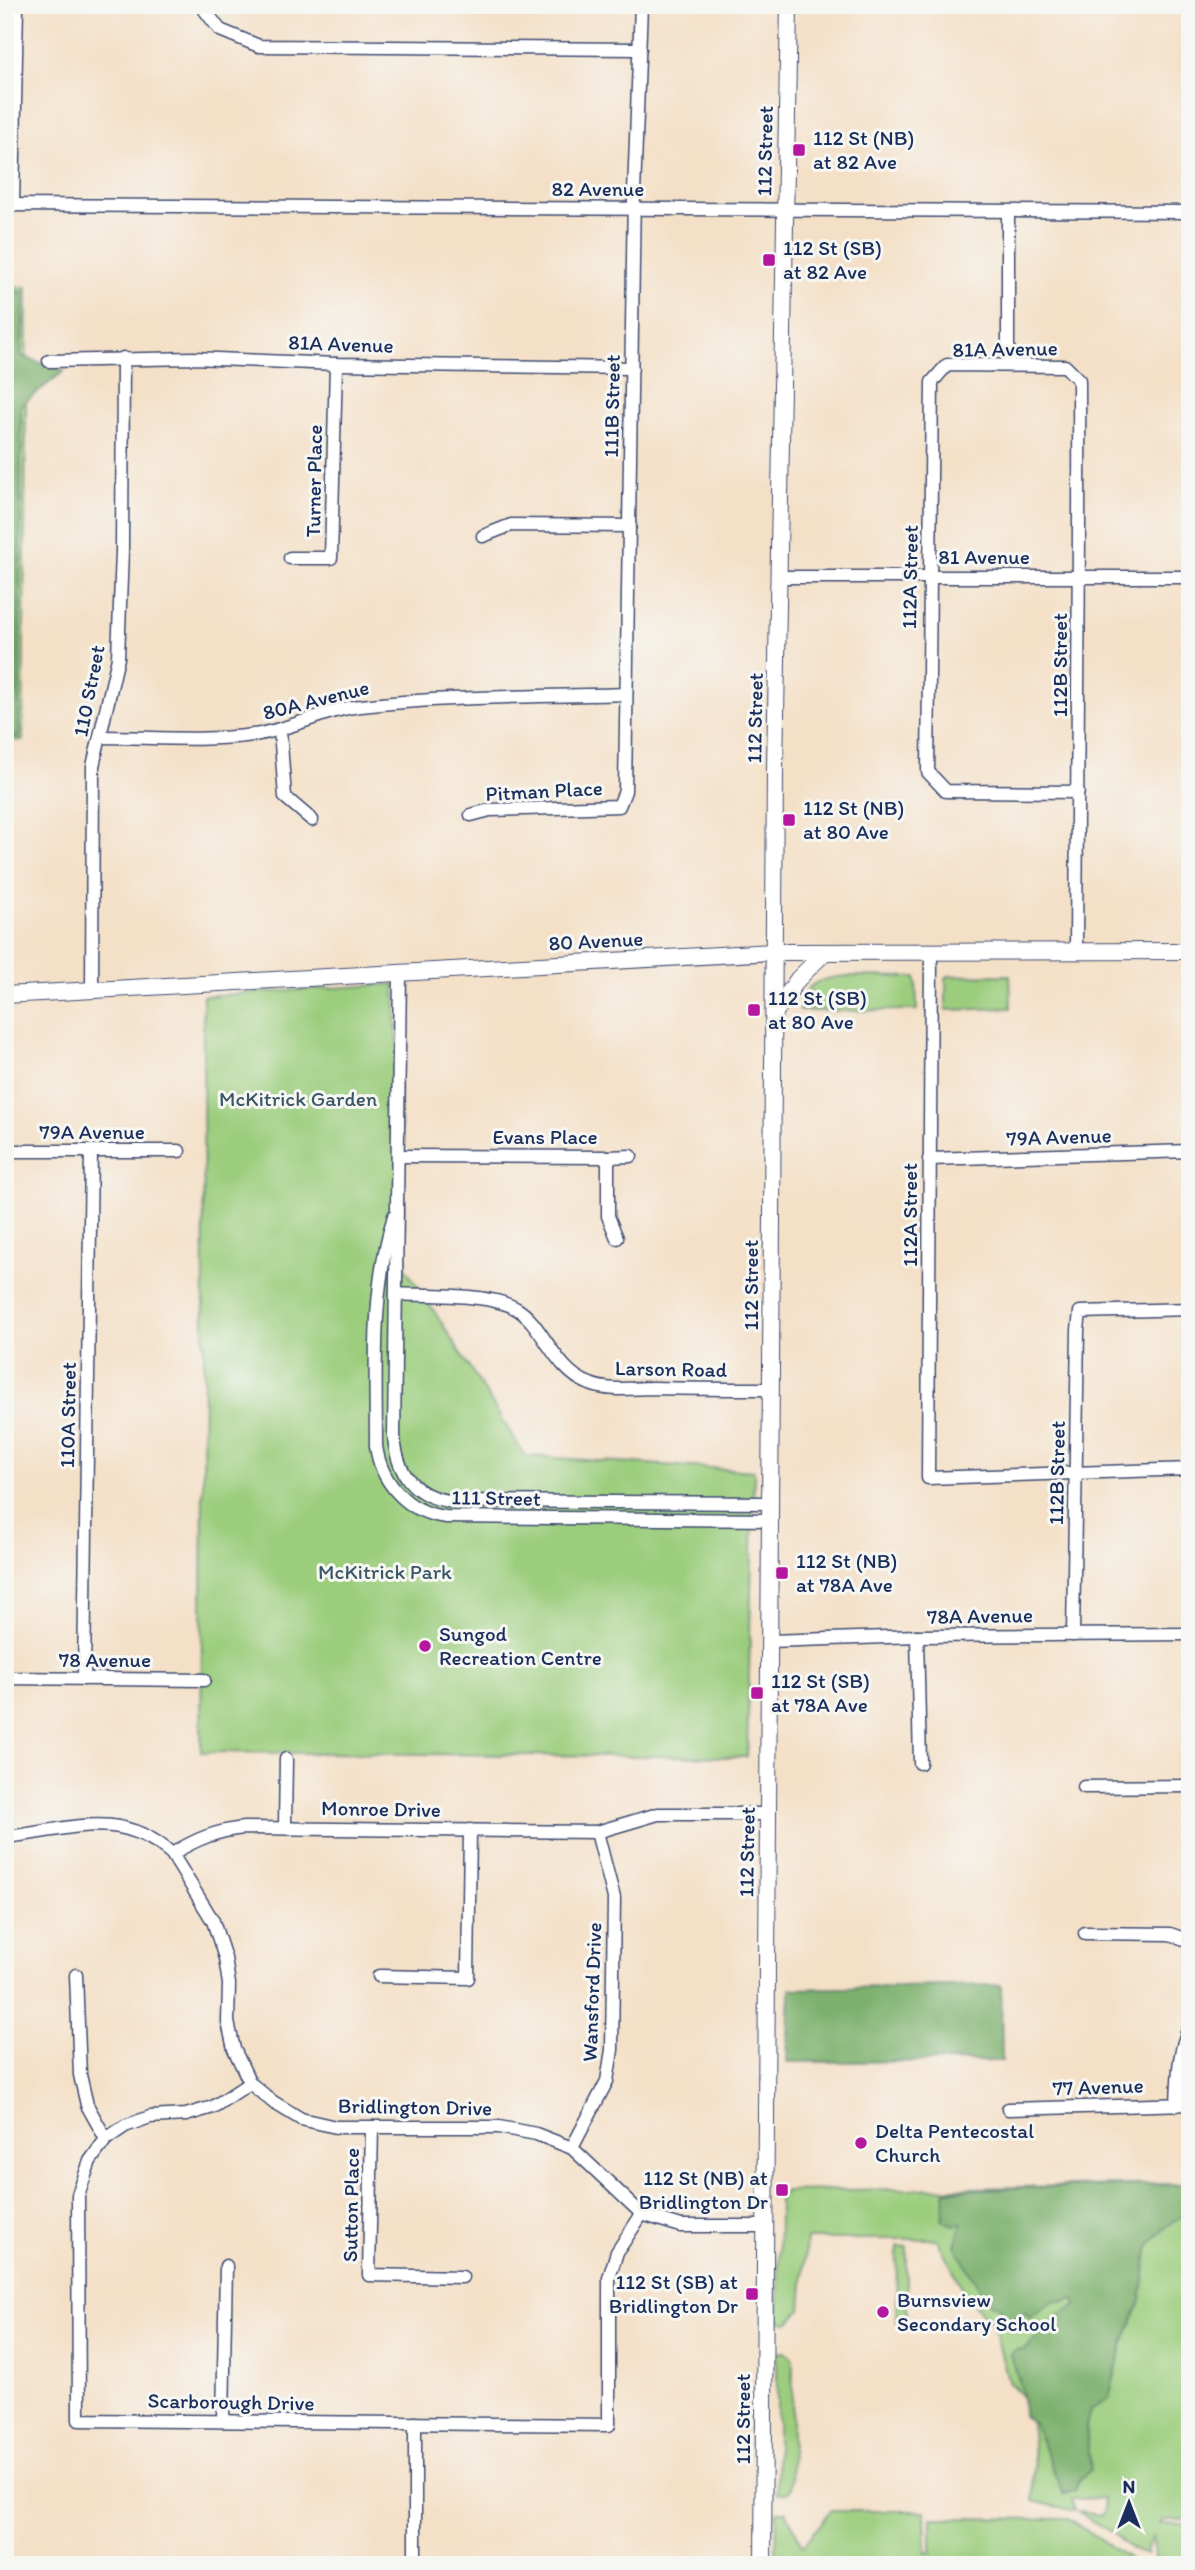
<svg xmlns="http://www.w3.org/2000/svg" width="1195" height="2570" viewBox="0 0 1195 2570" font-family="Itim,sans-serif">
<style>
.green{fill:#9bcd7d;stroke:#5b7e6e;stroke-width:2}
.forest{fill:#7cb06c;stroke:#4c7065;stroke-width:2}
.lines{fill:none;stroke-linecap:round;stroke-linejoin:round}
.minor-casing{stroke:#3c4a6e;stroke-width:15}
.tertiary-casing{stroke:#3c4a6e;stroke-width:18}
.minor{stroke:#fff;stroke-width:12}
.tertiary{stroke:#fff;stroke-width:16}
.poi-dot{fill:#b5179e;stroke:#f6f6f2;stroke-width:2.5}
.labels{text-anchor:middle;stroke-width:6;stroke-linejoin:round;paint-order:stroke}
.poi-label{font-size:21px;fill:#1b2f5e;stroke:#f6f6f2;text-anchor:start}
.street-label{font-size:21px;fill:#1b2f5e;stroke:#f6f6f2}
.park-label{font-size:21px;fill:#3b5666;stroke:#f6f6f2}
</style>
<rect width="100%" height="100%" fill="#f6f6f2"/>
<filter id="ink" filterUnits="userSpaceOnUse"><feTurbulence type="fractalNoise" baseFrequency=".0143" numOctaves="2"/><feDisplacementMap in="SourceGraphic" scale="14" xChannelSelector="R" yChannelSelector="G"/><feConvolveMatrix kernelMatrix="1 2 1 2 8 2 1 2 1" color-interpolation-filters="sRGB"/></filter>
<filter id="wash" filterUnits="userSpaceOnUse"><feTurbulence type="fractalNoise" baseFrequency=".00686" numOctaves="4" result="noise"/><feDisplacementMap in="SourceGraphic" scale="28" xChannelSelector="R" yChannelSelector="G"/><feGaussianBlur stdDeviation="1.57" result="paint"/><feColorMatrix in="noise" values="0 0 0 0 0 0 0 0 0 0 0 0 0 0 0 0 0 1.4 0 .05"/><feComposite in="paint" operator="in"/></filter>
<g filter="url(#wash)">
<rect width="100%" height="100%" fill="#f4e0c7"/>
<!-- green -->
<g class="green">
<polygon points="5,287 27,287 23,740 5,741"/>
<polygon points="1010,975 1011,1008 946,1010 946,979 948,976"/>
<path d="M847 976 916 977 917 1010 800 1011C803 982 821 978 847 976Z"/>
<polygon points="395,984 406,1269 436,1314 525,1456 754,1471 747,1757 201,1752 204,1358 203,996"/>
<path d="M1190 2184V2519L1164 2520 1160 2524H1190V2565H1154L1153 2537 1148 2545 1146 2555 1133 2550 1111 2532 1077 2512 1102 2515 1105 2510 1103 2498 1072 2499 1075 2511 1033 2501C1033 2469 1040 2401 1009 2384L993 2324 967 2297 937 2239H806L801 2310 790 2322 784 2323 778 2320 779 2198 786 2191Z"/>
<polygon points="897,2246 907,2247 907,2322 896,2322"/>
<polygon points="784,2352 789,2354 793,2359 791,2488 787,2493 777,2494 777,2353"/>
<polygon points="777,2511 786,2511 803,2546 831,2511 925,2511 926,2553 931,2552 931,2518 1068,2519 1124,2555 1134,2565 776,2565"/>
</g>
<!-- forest -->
<g class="forest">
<polygon points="5,291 24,292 21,356 64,371 21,405 19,737 5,736"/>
<polygon points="1001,1985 1002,2061 787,2062 790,1989"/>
<polygon points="1190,2184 1190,2206 1180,2218 1164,2228 1152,2242 1148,2250 1141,2300 1123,2343 1109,2398 1090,2410 1086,2427 1091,2470 1079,2479 1075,2491 1063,2494 1034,2423 1023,2416 1022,2391 1011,2354 1014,2351 1024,2350 1059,2315 1077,2305 1074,2299 1063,2302 1055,2300 1030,2318 1025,2312 1009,2321 1002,2316 999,2307 987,2301 960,2255 955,2245 962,2224 953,2225 942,2220 946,2190"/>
</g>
</g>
<g filter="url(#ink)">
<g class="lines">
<defs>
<g id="minor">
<polyline points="201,5 220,30 259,46 640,49"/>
<polyline points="1141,5 1190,6"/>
<polyline points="13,204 17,5"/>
<polyline points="5,205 1190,212"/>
<polyline points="1008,212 1008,365"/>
<polyline points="49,361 194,358 336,364 632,368"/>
<polyline points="483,536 511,525 630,526"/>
<polyline points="290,558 331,558 336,364"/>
<polyline points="779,577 1190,577"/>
<polyline points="280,730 285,797 312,820"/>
<path d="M100 737C150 737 203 742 253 735 290 730 327 709 361 706 449 696 538 697 626 694"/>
<polyline points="471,815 490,810 619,806 625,791 634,193 641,5"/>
<path d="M1076 951C1077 761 1080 570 1079 380L1065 366 947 365 932 382 928 772 946 791 1078 792"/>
<polyline points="931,953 928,1478 1190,1469"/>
<path d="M400 973 394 1435C396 1470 412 1496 449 1501L771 1503"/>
<polyline points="92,989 93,766 118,658 122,551 123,358"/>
<polyline points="5,1151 179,1151"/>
<polyline points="398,1156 608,1157 608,1216 617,1238"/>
<polyline points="608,1157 631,1156"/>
<polyline points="929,1159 1190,1151"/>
<path d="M394 1216C371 1289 376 1370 376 1446 381 1483 408 1513 446 1517L771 1520"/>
<path d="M396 1294C427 1296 491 1293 517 1309 544 1325 554 1371 590 1384 609 1392 634 1388 654 1388 693 1389 732 1389 771 1389"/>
<polyline points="1073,1635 1078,1330 1080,1312 1190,1309"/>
<polyline points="917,1636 920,1763"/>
<polyline points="770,1641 917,1636 1190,1634"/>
<polyline points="5,1678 204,1680"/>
<polyline points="84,1679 91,1151"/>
<polyline points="1084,1787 1190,1786"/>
<polyline points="285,1827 286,1759"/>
<path d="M5 1837C68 1831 118 1806 172 1854 196 1839 216 1831 244 1828L597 1832 658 1814H769"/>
<polyline points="172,1854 213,1921 225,1958 229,1984 228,2022 234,2049 250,2083 273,2102 301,2119 336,2127 499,2127 536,2134 572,2148 642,2214 681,2226 765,2226"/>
<polyline points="1085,1933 1170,1934 1190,1941"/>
<polyline points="76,1975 80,2075 87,2105 106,2139"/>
<polyline points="379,1976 468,1978 470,1830"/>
<polyline points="250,2083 213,2107 186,2115 150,2117 125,2126 106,2139 90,2161 78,2195 79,2420 609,2425 609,2278 617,2252 642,2214"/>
<path d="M1177 2105C1178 2078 1178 2051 1190 2026"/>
<polyline points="1008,2109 1190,2104"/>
<polyline points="372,2127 369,2275 462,2277"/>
<polyline points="572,2148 607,2081 612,2050 614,1898 597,1832"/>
<polyline points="223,2421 226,2266"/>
<polyline points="415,2565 415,2423"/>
</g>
<g id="tertiary">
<polyline points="5,995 774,952 1190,951"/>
<polyline points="774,1014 798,979 825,952"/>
<polyline points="763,2565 775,769 789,5"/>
</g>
</defs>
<!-- minor casing -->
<use href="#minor" class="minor-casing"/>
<!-- tertiary casing -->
<use href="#tertiary" class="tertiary-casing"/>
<!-- minor -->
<use href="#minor" class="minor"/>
<!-- tertiary -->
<use href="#tertiary" class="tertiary"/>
</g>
</g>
<!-- markers -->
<g class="poi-dot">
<rect x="792" y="143" width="14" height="14" rx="3.5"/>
<rect x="762" y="253" width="14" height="14" rx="3.5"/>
<rect x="782" y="813" width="14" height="14" rx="3.5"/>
<rect x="747" y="1003" width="14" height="14" rx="3.5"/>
<rect x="775" y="1566" width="14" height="14" rx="3.5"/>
<circle cx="425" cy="1646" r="7"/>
<rect x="750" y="1686" width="14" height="14" rx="3.5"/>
<circle cx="861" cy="2143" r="7"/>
<rect x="775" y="2183" width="14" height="14" rx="3.5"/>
<rect x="745" y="2287" width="14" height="14" rx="3.5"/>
<circle cx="883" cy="2312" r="7"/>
</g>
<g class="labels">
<!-- poi labels -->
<g class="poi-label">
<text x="813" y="145">112 St (NB)<tspan x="813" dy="24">at 82 Ave</tspan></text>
<text x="783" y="255">112 St (SB)<tspan x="783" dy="24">at 82 Ave</tspan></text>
<text x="803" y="815">112 St (NB)<tspan x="803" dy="24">at 80 Ave</tspan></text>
<text x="768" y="1005">112 St (SB)<tspan x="768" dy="24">at 80 Ave</tspan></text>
<text x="796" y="1568">112 St (NB)<tspan x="796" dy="24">at 78A Ave</tspan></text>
<text x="439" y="1641">Sungod<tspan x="439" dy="24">Recreation Centre</tspan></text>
<text x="771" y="1688">112 St (SB)<tspan x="771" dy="24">at 78A Ave</tspan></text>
<text x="875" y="2138">Delta Pentecostal<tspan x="875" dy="24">Church</tspan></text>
<text x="768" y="2185" text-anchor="end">112 St (NB) at<tspan x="768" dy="24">Bridlington Dr</tspan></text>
<text x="738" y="2289" text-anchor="end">112 St (SB) at<tspan x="738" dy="24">Bridlington Dr</tspan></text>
<text x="897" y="2307">Burnsview<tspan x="897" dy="24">Secondary School</tspan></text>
</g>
<!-- street labels -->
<g class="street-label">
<text transform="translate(765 151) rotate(-89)" y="7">112 Street</text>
<text x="598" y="196">82 Avenue</text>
<text transform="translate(341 344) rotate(2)" y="7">81A Avenue</text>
<text transform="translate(1005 349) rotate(-1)" y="7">81A Avenue</text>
<text transform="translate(612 406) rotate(-89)" y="7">111B Street</text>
<text transform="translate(314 481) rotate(-89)" y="7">Turner Place</text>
<text x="984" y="564">81 Avenue</text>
<text transform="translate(910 577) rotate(-89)" y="7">112A Street</text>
<text transform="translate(1060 665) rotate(-90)" y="7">112B Street</text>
<text transform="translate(89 691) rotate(-79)" y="7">110 Street</text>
<text transform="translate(316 700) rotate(-14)" y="7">80A Avenue</text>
<text transform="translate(755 718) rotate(-89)" y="7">112 Street</text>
<text transform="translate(544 791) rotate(-3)" y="7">Pitman Place</text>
<text transform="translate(596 941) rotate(-3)" y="7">80 Avenue</text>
<text x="92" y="1139">79A Avenue</text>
<text x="545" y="1144">Evans Place</text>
<text transform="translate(1059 1137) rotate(-2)" y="7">79A Avenue</text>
<text transform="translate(910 1215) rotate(-90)" y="7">112A Street</text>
<text transform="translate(751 1285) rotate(-90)" y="7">112 Street</text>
<text transform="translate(671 1369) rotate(1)" y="7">Larson Road</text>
<text transform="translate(68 1415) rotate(-89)" y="7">110A Street</text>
<text transform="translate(1057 1473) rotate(-89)" y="7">112B Street</text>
<text transform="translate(496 1498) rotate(1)" y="7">111 Street</text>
<text transform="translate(980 1616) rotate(-1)" y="7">78A Avenue</text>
<text x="105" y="1667">78 Avenue</text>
<text transform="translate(381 1809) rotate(1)" y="7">Monroe Drive</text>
<text transform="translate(747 1852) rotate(-89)" y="7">112 Street</text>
<text transform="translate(592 1992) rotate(-88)" y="7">Wansford Drive</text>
<text transform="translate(1098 2087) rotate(-2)" y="7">77 Avenue</text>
<text transform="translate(415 2107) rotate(1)" y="7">Bridlington Drive</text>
<text transform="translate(351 2205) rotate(-89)" y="7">Sutton Place</text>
<text transform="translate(231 2402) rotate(1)" y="7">Scarborough Drive</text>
<text transform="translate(743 2419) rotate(-90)" y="7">112 Street</text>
</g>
<!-- park labels -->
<g class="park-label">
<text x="298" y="1106">McKitrick Garden</text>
<text x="385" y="1579">McKitrick Park</text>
</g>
</g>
<!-- margin -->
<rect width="1195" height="2570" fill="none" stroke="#f6f6f2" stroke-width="28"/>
<!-- north arrow -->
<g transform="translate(1129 2503)" stroke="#f6f6f2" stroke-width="5" paint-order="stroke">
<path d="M0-5L12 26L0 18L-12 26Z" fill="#1b2f5e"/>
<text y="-10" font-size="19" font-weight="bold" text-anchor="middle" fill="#1b2f5e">N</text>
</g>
</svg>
